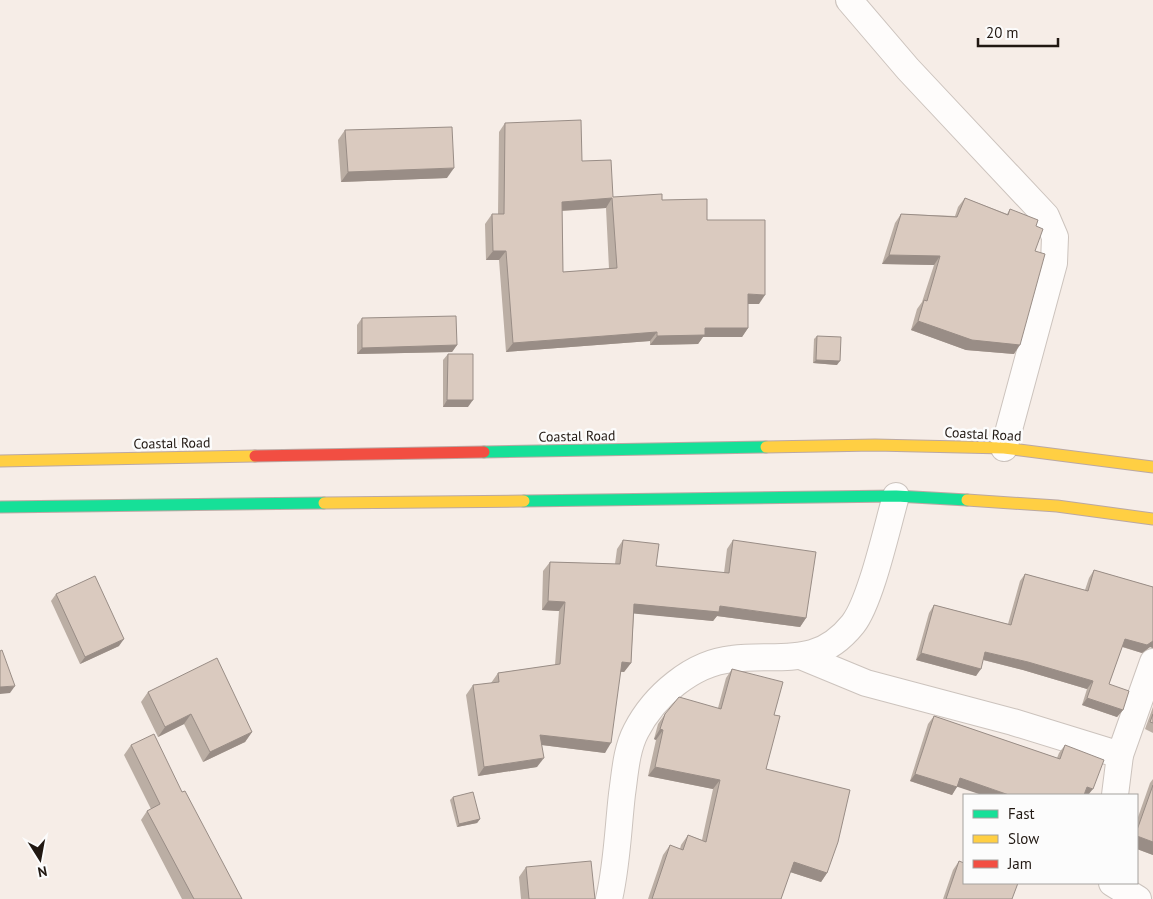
<svg xmlns="http://www.w3.org/2000/svg" width="1153" height="899" viewBox="0 0 1153 899" font-family="'PT Sans',sans-serif">
<style>
.lines{fill:none;stroke-linecap:round;stroke-linejoin:round}
.street-casing{stroke:#ccc3bd;stroke-width:28}
.fast-casing{stroke:#bba8a3;stroke-width:13}
.slow-casing{stroke:#bba8a3;stroke-width:13}
.jam-casing{stroke:#bba8a3;stroke-width:13}
.street{stroke:#fefcfb;stroke-width:26}
.fast{stroke:#16e098;stroke-width:11}
.slow{stroke:#ffcf43;stroke-width:11}
.jam{stroke:#f24e42;stroke-width:11}
.wall{fill:#bbaea4;fill-rule:evenodd}
.shaded-wall{fill:#998d86}
.building{fill:#dacabf;stroke:#998d86;fill-rule:evenodd}
.labels{text-anchor:middle;stroke-width:5;stroke-linejoin:round;paint-order:stroke}
.street-label{font-size:14px;fill:#211812;stroke:#fcfcfc}
</style>
<rect width="100%" height="100%" fill="#f6ede7"/>
<g class="lines">
<defs>
<g id="street">
<polyline points="849,0 908,69 1046,216 1055,237 1054,263 1004,448"/>
<polyline points="803,657 866,683 1013,722 1120,755"/>
<polyline points="1115,795 1120,755 1153,662"/>
<polyline points="1112,883 1138,899"/>
<path d="M609 899C617 865 618 829 622 794 625 774 626 750 636 731 654 696 692 663 732 659 780 653 817 669 853 624 871 601 887 527 896 496"/>
</g>
<g id="fast">
<polyline points="484,452 766,447"/>
<polyline points="524,501 896,496 967,500"/>
<polyline points="0,507 324,503"/>
</g>
<g id="slow">
<polyline points="766,447 875,445 1004,448 1153,467"/>
<polyline points="0,461 255,456"/>
<polyline points="967,500 1057,506 1153,519"/>
<polyline points="324,503 524,501"/>
</g>
<polyline id="jam" points="255,456 484,452"/>
</defs>
<!-- street casing -->
<use href="#street" class="street-casing"/>
<!-- fast casing -->
<use href="#fast" class="fast-casing"/>
<!-- slow casing -->
<use href="#slow" class="slow-casing"/>
<!-- jam casing -->
<use href="#jam" class="jam-casing"/>
<!-- street -->
<use href="#street" class="street"/>
<!-- fast -->
<use href="#fast" class="fast"/>
<!-- slow -->
<use href="#slow" class="slow"/>
<!-- jam -->
<use href="#jam" class="jam"/>
</g>
<!-- wall -->
<g class="wall">
<path d="M505 123 582 161 613 197 662 200 707 220 759 304H748V328L742 337H703L698 344 650 345V341L506 352 499 260H486L485 224 492 214H498L499 132ZM606 208 609 269 563 272 562 211Z"/>
<polygon points="345,130 447,178 341,182 338,140"/>
<polygon points="965,198 1007,214 1010,209 1036,226 1035,251 1014,354 966,350 911,330 917,309 922,302 934,265 882,264 895,223 901,214 955,216 958,207"/>
<polygon points="362,318 457,345 452,352 357,354 357,325"/>
<polygon points="817,336 837,365 813,363 814,339"/>
<polygon points="448,354 468,407 443,407 443,360"/>
<polygon points="623,540 656,566 724,573 727,549 733,540 806,618 800,627 717,616 713,621 634,613 631,663 624,672 620,672 605,753 542,745 537,767 478,776 466,695 473,685 491,683 498,673 555,665 559,611 542,610 543,571 550,562 615,564 617,549"/>
<polygon points="1094,570 1153,587 1153,648 1150,647 1142,653 1122,647 1109,684 1123,710 1117,717 1082,705 1087,689 1023,670 983,660 976,676 916,660 929,613 934,605 1008,624 1020,581 1025,574 1085,590 1089,578"/>
<polygon points="56,594 119,646 80,664 51,601"/>
<polygon points="732,669 774,715 766,769 827,873 821,882 790,872 781,899 648,899 663,855 670,845 680,849 681,845 688,835 702,840 713,789 648,776 656,740 654,739 658,724 665,714 718,708 726,678"/>
<polygon points="148,692 252,732 245,742 203,762 184,724 158,737 141,702"/>
<polygon points="1153,707 1153,733 1145,729"/>
<polygon points="934,716 1057,758 1059,753 1065,745 1088,795 957,786 952,795 910,781 928,724"/>
<polygon points="131,745 182,792 242,899 182,899 141,820 147,811 151,809 124,755"/>
<polygon points="1153,779 1153,855 1137,849 1137,820 1150,783"/>
<polygon points="453,797 480,819 477,823 457,827 450,800"/>
<polygon points="959,861 1012,899 943,899 953,870"/>
<polygon points="526,867 595,899 521,899 519,877"/>
</g>
<!-- shaded-wall -->
<g class="shaded-wall">
<polygon points="454,168 447,178 341,182 348,172"/>
<polygon points="612,198 606,208 556,211 562,202"/>
<polygon points="493,251 506,251 499,260 486,260"/>
<polygon points="889,255 940,256 934,265 882,264"/>
<polygon points="748,294 765,295 759,304 742,304"/>
<polygon points="918,321 1020,345 1014,354 966,350 911,330"/>
<polygon points="705,328 748,328 742,337 703,337 698,344 650,345 657,336"/>
<polygon points="657,332 650,341 506,352 513,343"/>
<polygon points="457,345 452,352 357,354 362,348"/>
<polygon points="816,360 840,361 837,365 813,363"/>
<polygon points="447,400 473,400 468,407 443,407"/>
<polygon points="548,601 565,602 559,611 542,610"/>
<polygon points="634,604 720,606 806,618 800,627 717,616 713,621 628,613"/>
<polygon points="124,639 119,646 80,664 85,657"/>
<polygon points="1125,639 1153,641 1153,648 1150,647 1142,653 1120,646"/>
<polygon points="985,652 1028,662 1093,681 1087,689 1023,670 980,659"/>
<polygon points="921,653 981,669 976,676 916,660"/>
<polygon points="622,662 631,663 624,672 615,671"/>
<polygon points="15,686 10,693 0,694 0,687"/>
<polygon points="1087,698 1123,710 1117,717 1082,705"/>
<polygon points="191,714 184,724 158,737 165,727"/>
<polygon points="660,729 663,730 656,740 654,739"/>
<polygon points="252,732 245,742 203,762 210,752"/>
<polygon points="540,735 611,743 605,753 534,744"/>
<polygon points="544,758 537,767 478,776 484,767"/>
<polygon points="655,767 720,780 713,789 648,776"/>
<polygon points="915,774 957,787 952,795 910,781"/>
<polygon points="960,778 1009,795 982,795 955,786"/>
<polygon points="1087,787 1093,789 1088,795 1084,795"/>
<polygon points="480,819 477,823 457,827 459,824"/>
<polygon points="1137,836 1153,842 1153,855 1137,849"/>
<polygon points="794,862 827,873 821,882 787,871"/>
</g>
<!-- building -->
<g class="building">
<path d="M581 120 582 161 611 160 613 197 662 194V200L707 199V220H765V295L748 294V328H705V335L657 336V332L513 343 506 251H493L492 214H504L505 123ZM612 198 617 268 563 272 562 202Z"/>
<polygon points="452,127 454,168 348,172 345,130"/>
<polygon points="965,198 1008,215 1010,209 1038,220 1036,226 1043,229 1035,251 1045,254 1020,345 972,340 918,321 924,300 927,301 940,256 889,255 901,214 957,217"/>
<polygon points="456,316 457,345 362,348 362,318"/>
<polygon points="817,336 841,337 840,361 816,360"/>
<polygon points="448,354 473,354 473,400 447,400"/>
<polygon points="623,540 659,544 656,566 729,573 733,540 816,552 806,618 720,606 719,612 634,604 631,663 622,662 611,743 540,735 544,758 484,767 473,685 499,682 498,673 560,664 565,602 548,601 550,562 620,564"/>
<polygon points="1094,570 1153,587 1153,641 1147,645 1125,639 1109,684 1129,691 1123,710 1087,698 1093,681 1028,662 985,652 981,669 921,653 934,605 1011,625 1025,574 1088,591"/>
<polygon points="95,576 124,639 85,657 56,594"/>
<polygon points="2,650 15,686 0,687 0,651"/>
<polygon points="217,658 252,732 210,752 191,714 165,727 148,692"/>
<polygon points="732,669 783,682 774,715 780,716 766,769 850,790 838,842 827,873 794,862 781,899 652,899 670,845 683,850 688,835 706,842 720,780 655,767 663,730 660,729 665,714 679,697 721,709"/>
<polygon points="1153,714 1153,723 1150,722"/>
<polygon points="934,716 1060,759 1065,745 1104,760 1093,789 1087,787 1084,795 1009,795 960,778 957,787 915,774"/>
<polygon points="154,734 182,792 185,791 242,899 194,899 147,811 160,804 131,745"/>
<polygon points="1153,785 1153,842 1137,836 1137,830"/>
<polygon points="473,792 480,819 459,824 453,797"/>
<polygon points="591,861 595,899 529,899 526,867"/>
<polygon points="959,861 964,863 964,883 1018,883 1012,899 946,899"/>
</g>
<g class="labels">
<!-- street labels -->
<g class="street-label">
<text transform="translate(983 434) rotate(3)" y="5">Coastal Road</text>
<text transform="translate(577 436) rotate(-1)" y="5">Coastal Road</text>
<text transform="translate(172 443) rotate(-1)" y="5">Coastal Road</text>
</g>
</g>
<!-- legend -->
<rect x="963" y="794" width="175" height="90" fill="#fcfcfc" stroke="#a4a19e"/>
<rect x="973" y="810" width="25" height="8" fill="#16e098" stroke="#a4a19e"/>
<text x="1008" y="819" font-size="15" fill="#211812">Fast</text>
<rect x="973" y="835" width="25" height="8" fill="#ffcf43" stroke="#a4a19e"/>
<text x="1008" y="844" font-size="15" fill="#211812">Slow</text>
<rect x="973" y="860" width="25" height="8" fill="#f24e42" stroke="#a4a19e"/>
<text x="1008" y="869" font-size="15" fill="#211812">Jam</text>
<!-- north arrow -->
<g transform="translate(40 859) rotate(169)" stroke="#fcfcfc" stroke-width="4" paint-order="stroke">
<path d="M0-4L9 19L0 12L-9 19Z" fill="#211812"/>
<text y="-8" font-size="14" font-weight="bold" text-anchor="middle" fill="#211812">N</text>
</g>
<!-- scale -->
<path d="M978 38v8h80v-8" fill="none" stroke="#211812" stroke-width="2.5"/>
<text x="986" y="38" font-size="15" fill="#211812" stroke="#fcfcfc" stroke-width="4" paint-order="stroke">20 m</text>
</svg>
